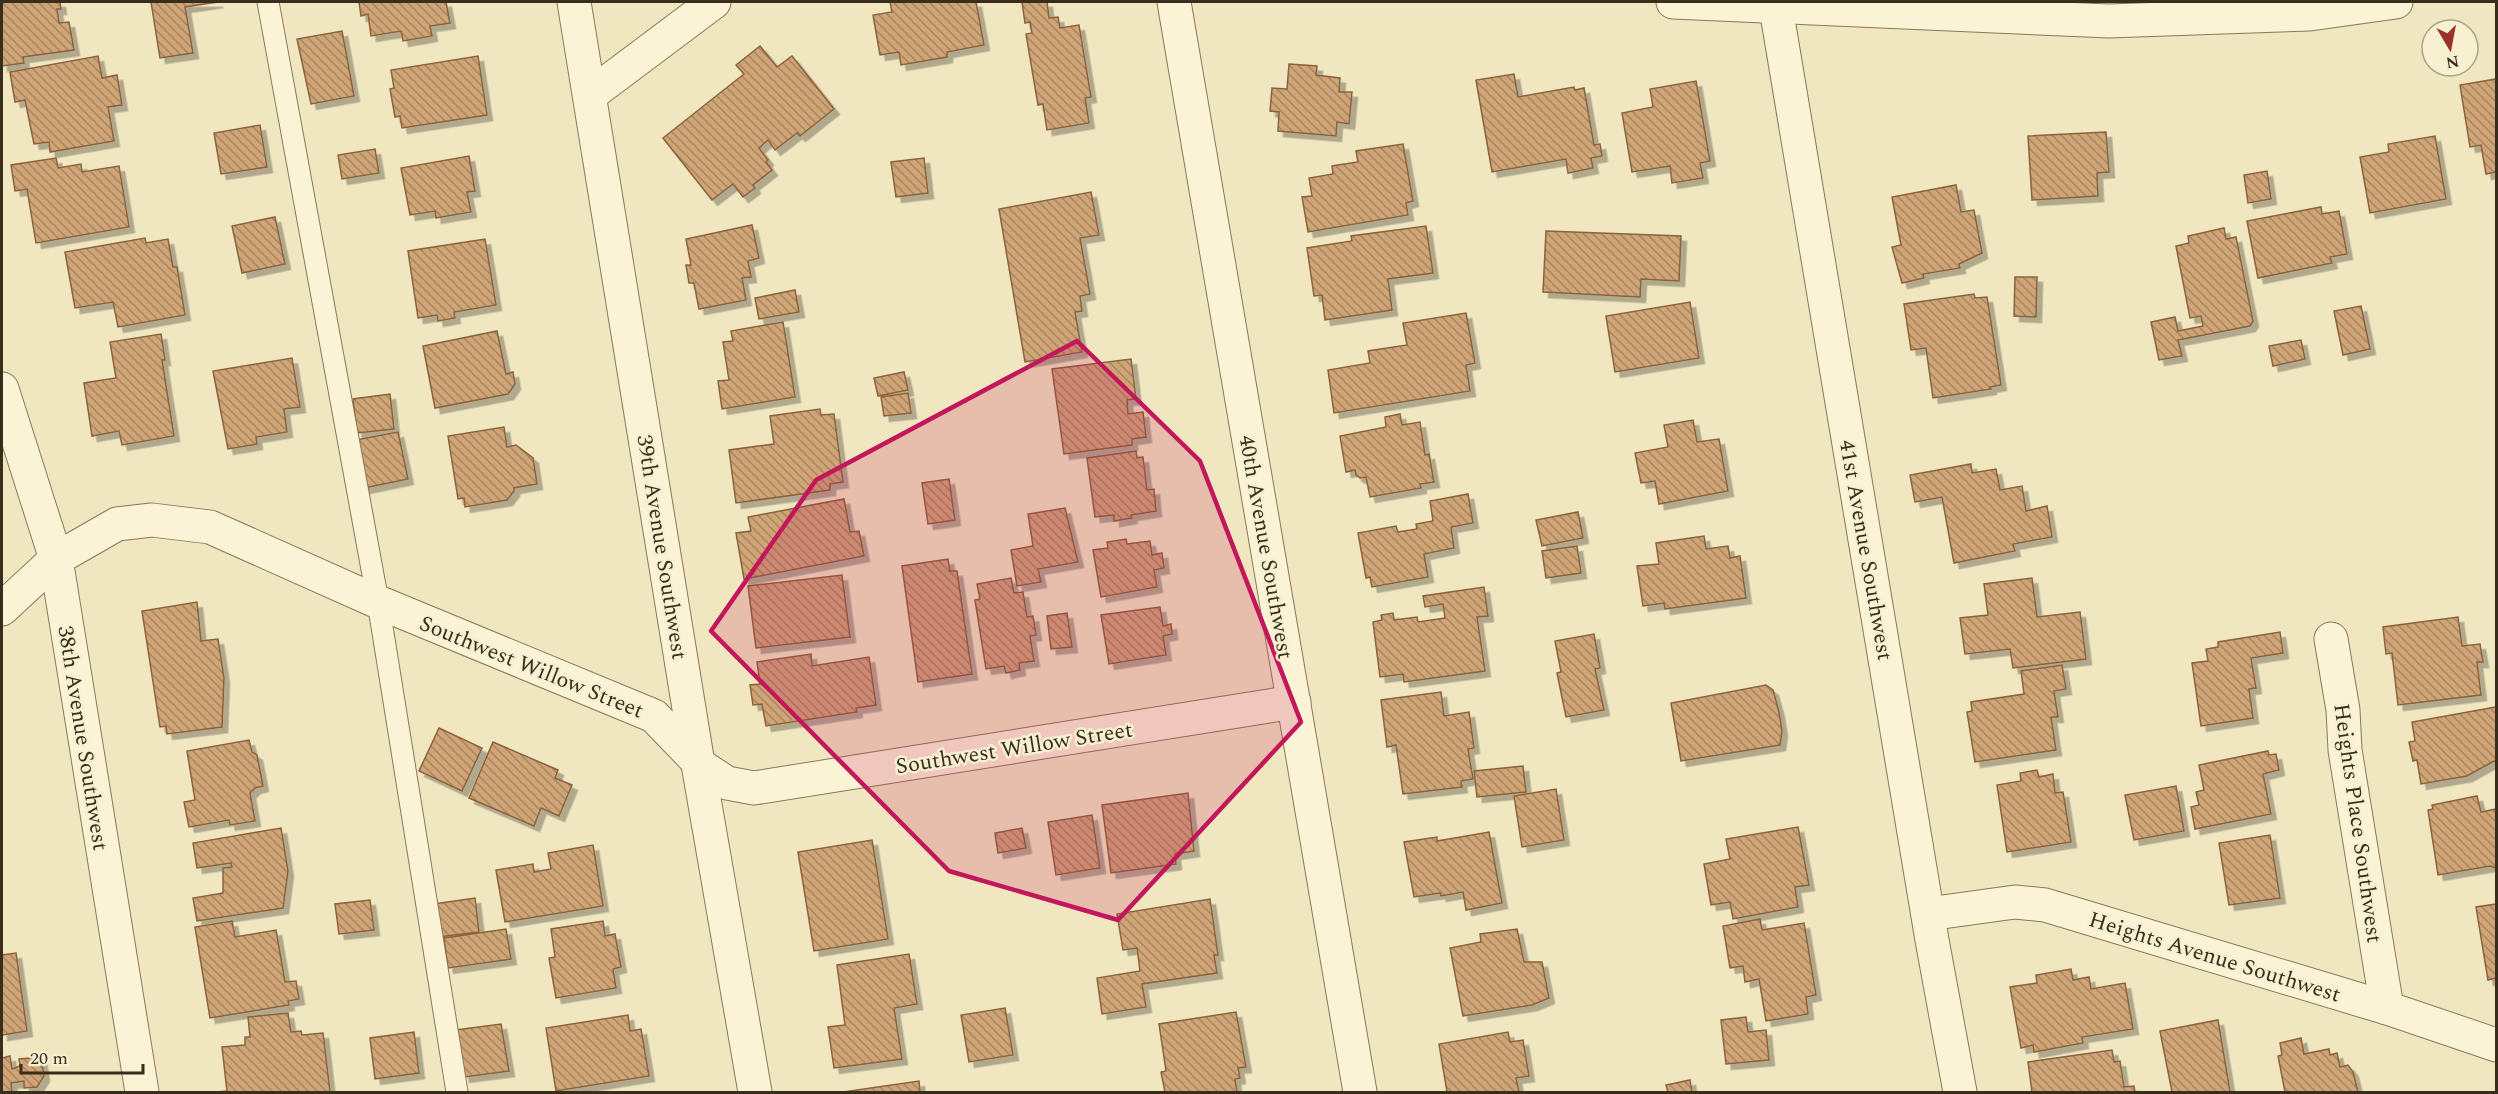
<svg xmlns="http://www.w3.org/2000/svg" width="2498" height="1094" viewBox="0 0 2498 1094" font-family="Spectral,serif">
<style>
.building{fill:url(#building-back-hatch);stroke:#8a633d;stroke-width:1.5;filter:url(#shadow)}
.lines{fill:none;stroke-linecap:round;stroke-linejoin:round}
.service-casing{stroke:#8a7858;stroke-width:23}
.minor-casing{stroke:#8a7858;stroke-width:35}
.service{stroke:#faf3d5;stroke-width:21}
.minor{stroke:#faf3d5;stroke-width:33}
.marked{fill:#c2185b;fill-opacity:0.2;stroke:#c2185b;stroke-width:4.5;stroke-linejoin:round}
.labels{text-anchor:middle;stroke-width:5;stroke-linejoin:round;paint-order:stroke}
.street-label{font-size:22px;fill:#392d1d;stroke:#f7f0d1}
</style>
<defs>
<pattern id="building-back-hatch" width="6" height="6" patternUnits="userSpaceOnUse" patternTransform="scale(1.5)"><rect width="6" height="6" fill="#cfa476"/><path d="M-1 5l2 2M0 0l6 6M5-1l2 2" fill="none" stroke="#a98660"/></pattern>
<filter id="shadow"><feDropShadow dx="5.5" dy="5.5" stdDeviation="0" flood-color="#0004"/></filter>
</defs>
<rect width="100%" height="100%" fill="#f0e7c1"/>
<!-- building -->
<g class="building">
<polygon points="2,2 60,2 61,9 57,9 59,23 69,22 74,50 23,57 24,63 2,66"/>
<polygon points="151,2 218,2 185,7 193,53 160,58"/>
<polygon points="359,2 446,2 450,23 430,26 432,36 403,41 401,31 371,36 368,14 361,16"/>
<polygon points="890,2 976,2 984,45 947,52 947,57 901,65 899,52 880,55 873,15 892,12"/>
<polygon points="1022,2 1047,2 1049,18 1058,17 1060,28 1079,25 1091,97 1085,98 1089,123 1047,130 1043,104 1038,105 1026,34 1032,33 1030,22 1025,23"/>
<polygon points="342,31 354,96 311,104 297,39"/>
<polygon points="760,46 777,67 792,56 834,109 800,136 797,133 775,150 768,140 759,148 768,160 766,162 772,170 753,185 755,188 743,197 733,184 712,200 663,138 744,74 736,65"/>
<polygon points="98,56 102,78 117,75 122,105 108,107 114,141 50,152 49,142 34,144 25,100 15,102 10,72"/>
<polygon points="478,56 487,115 402,128 400,116 395,117 390,89 394,88 391,70"/>
<polygon points="1289,64 1317,66 1316,75 1340,78 1339,92 1352,92 1349,124 1337,122 1336,136 1278,131 1279,112 1270,111 1272,88 1287,89"/>
<polygon points="1514,74 1518,97 1574,87 1575,90 1584,88 1594,145 1600,144 1602,156 1591,158 1593,168 1568,173 1566,159 1492,172 1476,80"/>
<polygon points="2496,79 2496,172 2486,174 2481,145 2470,147 2460,85"/>
<polygon points="1696,81 1710,161 1700,163 1703,178 1672,183 1670,166 1632,172 1622,113 1653,107 1650,89"/>
<polygon points="260,125 267,167 221,174 214,133"/>
<polygon points="2106,132 2109,172 2097,173 2098,196 2032,200 2028,136"/>
<polygon points="2435,136 2446,199 2370,213 2360,157 2389,152 2388,144"/>
<polygon points="1403,144 1413,201 1406,203 1408,215 1308,232 1302,197 1312,196 1309,178 1333,174 1332,166 1358,162 1356,151"/>
<polygon points="375,149 379,173 342,179 338,155"/>
<polygon points="469,156 475,191 467,192 471,212 436,218 435,211 410,215 401,168"/>
<polygon points="56,158 58,168 81,164 82,172 119,166 129,227 36,243 27,189 15,191 11,165"/>
<polygon points="924,158 928,193 896,197 891,162"/>
<polygon points="2267,171 2271,199 2248,203 2244,175"/>
<polygon points="1956,185 1961,212 1974,210 1982,253 1959,264 1960,268 1923,274 1924,278 1902,283 1892,247 1901,245 1892,197"/>
<polygon points="1091,192 1099,235 1080,238 1090,294 1080,296 1082,311 1075,312 1082,352 1025,362 999,209"/>
<polygon points="2321,207 2322,214 2339,211 2347,254 2330,257 2332,263 2258,278 2247,221"/>
<polygon points="275,217 285,264 242,273 232,226"/>
<polygon points="752,225 759,258 748,261 751,277 742,278 746,300 699,309 694,283 689,283 686,265 691,265 686,239"/>
<polygon points="1426,226 1433,273 1388,279 1392,310 1325,320 1322,295 1314,296 1307,248 1352,241 1351,236"/>
<polygon points="2224,228 2226,239 2236,237 2253,321 2250,326 2178,340 2182,356 2159,360 2151,322 2175,317 2178,331 2203,326 2201,316 2190,318 2176,246 2189,243 2188,236"/>
<polygon points="1546,231 1681,236 1679,281 1641,279 1640,297 1543,292"/>
<polygon points="145,238 146,243 168,239 173,267 177,267 185,315 118,327 113,302 75,308 65,252"/>
<polygon points="485,239 496,305 454,312 455,318 438,321 437,315 418,318 408,251"/>
<polygon points="2015,277 2037,277 2036,317 2014,316"/>
<polygon points="795,290 799,312 759,319 755,298"/>
<polygon points="1974,294 1975,298 1987,297 2001,385 1990,387 1991,389 1933,398 1926,348 1911,350 1904,304"/>
<polygon points="1690,302 1699,358 1615,372 1606,316"/>
<polygon points="2361,306 2370,349 2343,355 2334,311"/>
<polygon points="1466,313 1475,363 1466,365 1470,391 1334,413 1328,370 1370,363 1368,351 1407,345 1403,323"/>
<polygon points="783,322 795,397 722,409 718,381 729,380 723,342 733,341 731,331"/>
<polygon points="497,331 506,374 513,372 515,384 508,394 435,408 423,346"/>
<polygon points="161,334 165,360 162,360 174,436 122,445 119,431 92,436 84,383 116,378 110,342"/>
<polygon points="2301,340 2305,359 2273,366 2269,346"/>
<polygon points="292,358 300,407 284,409 287,432 256,437 257,444 228,449 213,371"/>
<polygon points="1131,359 1136,399 1127,400 1128,414 1143,412 1146,437 1132,439 1132,445 1064,454 1052,369"/>
<polygon points="904,372 908,390 878,396 874,378"/>
<polygon points="908,393 911,413 884,416 881,397"/>
<polygon points="390,394 394,429 357,433 353,399"/>
<polygon points="820,409 821,415 834,414 843,482 830,484 830,490 736,503 729,450 774,444 770,416"/>
<polygon points="1400,414 1402,425 1420,422 1425,455 1429,454 1434,482 1420,484 1421,488 1370,497 1366,477 1360,478 1356,475 1355,470 1346,472 1340,436 1386,427 1385,417"/>
<polygon points="1693,420 1697,442 1719,439 1728,491 1659,504 1655,481 1641,483 1635,453 1668,447 1664,425"/>
<polygon points="504,427 507,447 516,445 533,458 537,484 514,488 514,491 507,500 465,507 464,498 458,499 448,436"/>
<polygon points="398,432 408,479 359,489 350,441"/>
<polygon points="1136,451 1137,458 1143,457 1147,490 1154,489 1156,511 1131,515 1132,518 1114,521 1114,515 1095,517 1087,458"/>
<polygon points="1971,464 1972,473 1996,469 2000,490 2022,486 2026,511 2047,506 2052,537 2013,544 2015,551 1954,563 1942,497 1915,502 1910,475"/>
<polygon points="949,479 955,520 928,524 922,483"/>
<polygon points="1468,494 1473,523 1451,527 1454,548 1424,554 1428,577 1372,587 1370,577 1366,578 1358,533 1396,526 1398,532 1417,529 1416,524 1433,521 1430,501"/>
<polygon points="844,499 850,532 859,531 864,556 744,579 736,533 751,531 748,517"/>
<polygon points="1065,508 1078,562 1038,569 1041,582 1017,586 1011,550 1033,546 1028,514"/>
<polygon points="1578,512 1583,538 1542,546 1536,520"/>
<polygon points="1704,536 1706,549 1728,546 1730,558 1740,556 1746,598 1665,609 1664,603 1643,606 1637,566 1659,564 1656,543"/>
<polygon points="1126,539 1127,544 1150,541 1152,555 1162,553 1164,568 1154,570 1157,587 1101,597 1093,550 1108,548 1107,542"/>
<polygon points="1577,546 1581,573 1546,578 1542,551"/>
<polygon points="948,559 950,571 957,571 972,674 918,682 902,566"/>
<polygon points="842,575 850,637 756,648 748,586"/>
<polygon points="1011,578 1014,593 1023,592 1027,617 1033,616 1036,635 1030,636 1034,661 1019,663 1020,670 1006,673 1004,666 986,669 975,600 980,599 977,584"/>
<polygon points="2032,578 2037,617 2080,612 2086,659 2013,668 2010,649 1965,654 1960,618 1988,615 1984,584"/>
<polygon points="1484,587 1488,616 1477,617 1485,671 1404,682 1403,674 1380,677 1373,622 1382,620 1381,615 1393,613 1394,620 1417,617 1418,622 1445,618 1443,604 1425,607 1423,596"/>
<polygon points="197,602 201,641 218,639 224,678 222,727 167,734 166,726 160,727 142,611"/>
<polygon points="1160,607 1163,626 1171,624 1172,634 1163,636 1166,655 1109,664 1101,615"/>
<polygon points="1067,613 1072,647 1051,649 1047,616"/>
<polygon points="2458,617 2462,646 2480,644 2483,662 2477,662 2481,695 2398,705 2392,653 2386,654 2383,627"/>
<polygon points="2280,632 2283,653 2251,658 2256,688 2249,689 2253,718 2201,726 2192,663 2208,661 2206,649 2218,647 2218,642"/>
<polygon points="1594,634 1600,668 1595,669 1604,710 1566,717 1557,673 1561,672 1555,641"/>
<polygon points="811,654 812,666 869,657 876,705 856,708 857,712 766,726 762,704 753,705 750,685 760,684 757,662"/>
<polygon points="2062,665 2066,689 2054,691 2058,717 2051,717 2056,750 1975,762 1967,712 1972,711 1971,702 2024,694 2021,671"/>
<polygon points="1766,685 1773,690 1779,712 1782,731 1780,745 1681,761 1671,703"/>
<polygon points="1441,692 1444,716 1469,712 1474,748 1468,749 1473,779 1461,781 1462,787 1403,794 1396,745 1387,747 1381,700"/>
<polygon points="2496,707 2496,760 2467,776 2421,784 2417,760 2413,761 2409,742 2415,741 2412,722"/>
<polygon points="439,728 482,748 462,791 419,771"/>
<polygon points="249,740 252,752 257,755 263,786 255,788 250,793 255,821 230,825 229,820 189,827 184,802 195,800 187,751"/>
<polygon points="493,742 558,770 555,778 572,785 559,816 541,808 534,826 469,798"/>
<polygon points="2268,751 2269,755 2276,754 2279,770 2263,774 2271,814 2195,829 2191,807 2199,805 2196,792 2204,790 2199,765"/>
<polygon points="1523,766 1526,792 1477,797 1474,771"/>
<polygon points="2037,770 2039,777 2053,774 2055,793 2063,792 2071,842 2007,852 1997,785 2021,781 2020,773"/>
<polygon points="2176,786 2184,831 2134,840 2125,795"/>
<polygon points="1556,789 1564,840 1522,847 1514,796"/>
<polygon points="1188,793 1194,851 1175,854 1176,864 1111,873 1102,805"/>
<polygon points="2477,796 2481,812 2496,809 2496,868 2490,866 2438,875 2428,810 2433,809 2432,805"/>
<polygon points="1092,815 1100,868 1056,875 1048,822"/>
<polygon points="1798,827 1809,885 1795,887 1798,907 1733,919 1730,902 1711,905 1704,864 1730,859 1726,839"/>
<polygon points="281,828 288,871 283,908 197,921 193,898 223,893 223,868 232,867 231,863 197,868 193,843"/>
<polygon points="1022,828 1026,848 998,853 995,833"/>
<polygon points="1489,832 1502,903 1466,910 1463,892 1441,896 1440,893 1414,897 1404,842 1437,837 1437,841"/>
<polygon points="2270,835 2280,898 2229,905 2219,843"/>
<polygon points="872,840 888,939 814,951 798,852"/>
<polygon points="593,845 603,906 505,922 496,870 533,864 534,872 551,869 548,853"/>
<polygon points="475,898 479,932 438,937 434,904"/>
<polygon points="1210,899 1218,955 1214,955 1217,973 1142,984 1146,1007 1102,1014 1097,978 1140,971 1137,948 1123,950 1117,914"/>
<polygon points="370,900 374,930 339,934 335,904"/>
<polygon points="2496,900 2496,978 2488,980 2476,907 2496,904"/>
<polygon points="1760,919 1762,930 1804,923 1816,995 1806,997 1808,1014 1766,1021 1759,979 1745,982 1743,966 1730,968 1723,926"/>
<polygon points="232,921 235,937 276,930 285,982 296,981 299,999 288,1001 289,1005 210,1018 195,927"/>
<polygon points="603,921 605,936 615,934 621,967 613,969 616,988 556,998 549,958 555,957 551,929"/>
<polygon points="506,929 511,959 448,968 444,938"/>
<polygon points="1517,929 1524,962 1542,962 1549,998 1532,1005 1463,1016 1450,948 1481,942 1480,934"/>
<polygon points="16,953 27,1031 2,1035 2,955"/>
<polygon points="909,954 917,1004 894,1008 902,1059 834,1068 828,1027 845,1025 837,965"/>
<polygon points="2071,969 2073,980 2089,977 2091,989 2125,983 2133,1029 2082,1037 2083,1043 2034,1052 2033,1045 2021,1048 2010,987 2037,983 2036,975"/>
<polygon points="1005,1008 1013,1055 969,1062 961,1015"/>
<polygon points="1236,1012 1246,1067 1238,1068 1240,1078 1235,1079 1237,1092 1165,1092 1161,1072 1166,1071 1159,1024"/>
<polygon points="288,1013 291,1032 301,1031 302,1035 323,1033 330,1092 217,1092 227,1091 222,1047 245,1045 245,1037 250,1037 248,1017"/>
<polygon points="628,1015 630,1031 641,1029 649,1076 556,1091 546,1028"/>
<polygon points="1746,1017 1748,1032 1766,1030 1769,1060 1726,1064 1721,1020"/>
<polygon points="2218,1020 2230,1092 2172,1092 2160,1031"/>
<polygon points="501,1024 509,1071 464,1077 456,1030"/>
<polygon points="414,1032 419,1073 375,1079 370,1038"/>
<polygon points="1508,1032 1510,1042 1523,1040 1529,1076 1516,1078 1519,1092 1447,1092 1439,1044"/>
<polygon points="2301,1038 2304,1054 2329,1049 2330,1055 2337,1053 2340,1067 2348,1065 2353,1072 2358,1092 2285,1092 2278,1056 2282,1055 2280,1043"/>
<polygon points="2112,1050 2114,1062 2120,1061 2124,1087 2134,1086 2135,1092 2032,1092 2028,1062"/>
<polygon points="10,1056 12,1069 20,1066 19,1059 41,1057 44,1076 37,1087 24,1088 24,1081 11,1083 12,1092 2,1092 2,1058"/>
<polygon points="1690,1080 1692,1092 1668,1092 1666,1085"/>
<polygon points="919,1081 920,1092 843,1092"/>
</g>
<g class="lines">
<defs>
<polyline id="service" points="268,2 378,602 457,1092"/>
<g id="minor">
<polyline points="574,2 699,770 755,1092"/>
<polyline points="1174,2 1360,1092"/>
<polyline points="1673,2 2109,21 2310,14 2396,2"/>
<polyline points="1776,8 1932,940 1960,1092"/>
<polyline points="590,95 714,2"/>
<polyline points="2,389 56,559 142,1092"/>
<polyline points="2,609 56,559 117,524 152,520 210,527 378,602 654,716 704,768 727,783 754,788 1294,702"/>
<polyline points="2331,639 2343,710 2345,750 2387,1008"/>
<polyline points="1928,914 2015,902 2045,905 2387,1008 2496,1045"/>
</g>
</defs>
<!-- service casing -->
<use href="#service" class="service-casing"/>
<!-- minor casing -->
<use href="#minor" class="minor-casing"/>
<!-- service -->
<use href="#service" class="service"/>
<!-- minor -->
<use href="#minor" class="minor"/>
</g>
<!-- marked area -->
<path class="marked" d="M1077 341 1200 461 1301 722 1118 920 949 871 711 631 816 480Z"/>
<g class="labels">
<!-- street labels -->
<g class="street-label">
<text transform="translate(663 547) rotate(81)" y="8">39th Avenue Southwest</text>
<text transform="translate(1267 547) rotate(80)" y="8">40th Avenue Southwest</text>
<text transform="translate(1867 550) rotate(80)" y="8">41st Avenue Southwest</text>
<text transform="translate(532 666) rotate(22)" y="8">Southwest Willow Street</text>
<text transform="translate(84 738) rotate(81)" y="8">38th Avenue Southwest</text>
<text transform="translate(1014 747) rotate(-9)" y="8">Southwest Willow Street</text>
<text transform="translate(2359 823) rotate(82)" y="8">Heights Place Southwest</text>
<text transform="translate(2215 956) rotate(17)" y="8">Heights Avenue Southwest</text>
</g>
</g>
<!-- border -->
<rect width="2498" height="1094" fill="none" stroke="#392d1d" stroke-width="6"/>
<!-- north arrow -->
<g transform="translate(2450 48) rotate(170)"><circle r="28" fill="#f7f0d1" stroke="#aba289" stroke-width="1.5"/>
<path d="M0-4.5L10 22L0 15L-10 22Z" fill="#9b3126"/>
<text y="-9" font-size="16" font-weight="bold" text-anchor="middle" fill="#392d1d">N</text>
</g>
<!-- scale -->
<path d="M21 1064v9h122v-9" fill="none" stroke="#392d1d" stroke-width="3"/>
<text x="30" y="1064" font-size="18" fill="#392d1d" stroke="#f7f0d1" stroke-width="4.5" paint-order="stroke">20 m</text>
</svg>
